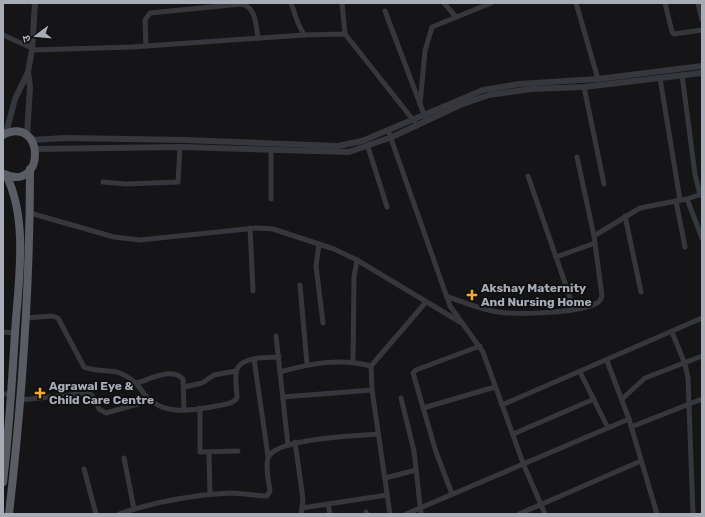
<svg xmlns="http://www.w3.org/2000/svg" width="705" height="517" viewBox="0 0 705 517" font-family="Rubik,'Noto Sans Devanagari',sans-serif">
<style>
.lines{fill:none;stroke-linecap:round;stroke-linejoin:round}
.minor{stroke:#36373c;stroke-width:5}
.tertiary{stroke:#36373c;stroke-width:6}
.trunk{stroke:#5a5c64;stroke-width:8}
.poi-dot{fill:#f4ab30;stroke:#101012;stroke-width:1.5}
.labels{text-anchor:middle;stroke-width:4;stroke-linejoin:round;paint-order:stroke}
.poi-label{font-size:12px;font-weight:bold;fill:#a7acb7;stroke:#101012;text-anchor:start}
</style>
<rect width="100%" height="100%" fill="#151517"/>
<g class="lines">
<!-- minor -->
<g class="minor">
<polyline points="291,3 298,23 304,35"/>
<polyline points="342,3 345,34"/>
<polyline points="444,3 456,17"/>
<polyline points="576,3 598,79"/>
<polyline points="665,3 672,32 674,34 702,30"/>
<polyline points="698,3 702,20"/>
<polyline points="385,11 425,117"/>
<polyline points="3,35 32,48"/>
<path d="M146 46 145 20 150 13 241 4C256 6 256 26 258 38"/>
<polyline points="32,50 132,47 304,35 345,34 414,121"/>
<polyline points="682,75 695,174 700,195"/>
<polyline points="660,78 680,200"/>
<polyline points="584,87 604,184"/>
<polyline points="420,104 425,51 432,27 491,3"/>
<polyline points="388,130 450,306 483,352 523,463 545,514"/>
<polyline points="368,147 387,207"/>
<polyline points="528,176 574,309"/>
<polyline points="103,182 126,184 178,182 180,147"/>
<polyline points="271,199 271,150"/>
<polyline points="687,199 702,238"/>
<polyline points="676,201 685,247"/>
<polyline points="30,213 114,237 140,240 257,228 273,229 334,249 357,260 460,322"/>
<polyline points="625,216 641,292"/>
<polyline points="250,228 253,291"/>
<polyline points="594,236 640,208 687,199 702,194"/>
<polyline points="319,244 316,266 323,323"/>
<polyline points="556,257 595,243"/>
<polyline points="300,285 307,364"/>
<path d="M448 297C464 302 481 310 498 312 518 315 580 313 597 303 600 302 601 299 602 296L594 236 577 157"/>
<path d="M25 318 52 316 58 318 84 367C95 372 108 369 120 373 132 378 138 385 145 395 162 415 188 411 211 407 220 405 232 405 237 398 237 390 234 377 237 369 243 356 267 358 279 357"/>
<polyline points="3,332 15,333"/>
<polyline points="672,332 685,364 688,378 693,514"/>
<polyline points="276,336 288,445"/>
<polyline points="254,359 268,456"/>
<polyline points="607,361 629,419 657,514"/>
<polyline points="353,362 354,277 357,260"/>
<path d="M280 372C311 363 340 358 371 366"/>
<polyline points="580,372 608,428"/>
<path d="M137 383C151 379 171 367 183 379L184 410"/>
<polyline points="184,387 202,383 214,375 236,371"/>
<polyline points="3,394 12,394"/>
<polyline points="283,397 372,390"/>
<polyline points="401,398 414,451 421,514"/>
<polyline points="622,399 645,378 702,356"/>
<polyline points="20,400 89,393 96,400 99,409 106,413 152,400"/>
<polyline points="502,405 702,318"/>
<polyline points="200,408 200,452 238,451"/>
<polyline points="423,408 495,387"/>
<polyline points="631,427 702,399"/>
<polyline points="513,434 594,399"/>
<polyline points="295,442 303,499 301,514"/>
<polyline points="209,453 210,494"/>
<polyline points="124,458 134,509"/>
<polyline points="84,469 96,514"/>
<polyline points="385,478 416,470"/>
<polyline points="452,494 436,452 413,373 416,370 480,346"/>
<polyline points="328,504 330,514"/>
<polyline points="302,508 387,495"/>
<polyline points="366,512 367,514"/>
<path d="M119 514C154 502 193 495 230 493 243 493 255 496 267 496L270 491C269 482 265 467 268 458 274 438 359 436 378 434"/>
<polyline points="390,514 372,390 371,366 426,302"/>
<polyline points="406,514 629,419"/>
<polyline points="519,514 641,461"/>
</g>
<!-- tertiary -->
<g class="tertiary">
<polyline points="6,133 15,99 28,72"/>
<polyline points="27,136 30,87 28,72 32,50 35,3"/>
<polyline points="31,140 66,138 185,140 338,146 362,141 483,90 519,84 598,79 702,66"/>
<polyline points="36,149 180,147 349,152 392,137 460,105 489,95 531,89 584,87 702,73"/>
</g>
<!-- trunk -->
<g class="trunk">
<path d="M3 135C45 114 46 193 4 174"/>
<path d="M3 482C9 433 12 383 15 333 18 284 29 220 6 175"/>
<path d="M9 514C22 400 30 284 30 169"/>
</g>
</g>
<!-- markers -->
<g class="poi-dot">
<path d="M470 289h4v4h4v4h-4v4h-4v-4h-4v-4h4z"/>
<path d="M38 387h4v4h4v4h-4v4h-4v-4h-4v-4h4z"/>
</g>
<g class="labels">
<!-- poi labels -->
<g class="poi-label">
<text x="481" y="292">Akshay Maternity<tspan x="481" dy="14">And Nursing Home</tspan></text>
<text x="49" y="390">Agrawal Eye &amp;<tspan x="49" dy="14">Child Care Centre</tspan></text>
</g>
</g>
<!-- border -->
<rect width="705" height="517" fill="none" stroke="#a7acb7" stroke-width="8"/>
<!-- north arrow -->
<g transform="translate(36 36) rotate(254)" stroke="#101012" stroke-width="3" paint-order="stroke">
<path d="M0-3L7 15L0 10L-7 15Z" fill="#a7acb7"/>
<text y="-6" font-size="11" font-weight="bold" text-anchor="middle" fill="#a7acb7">उ</text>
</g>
</svg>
